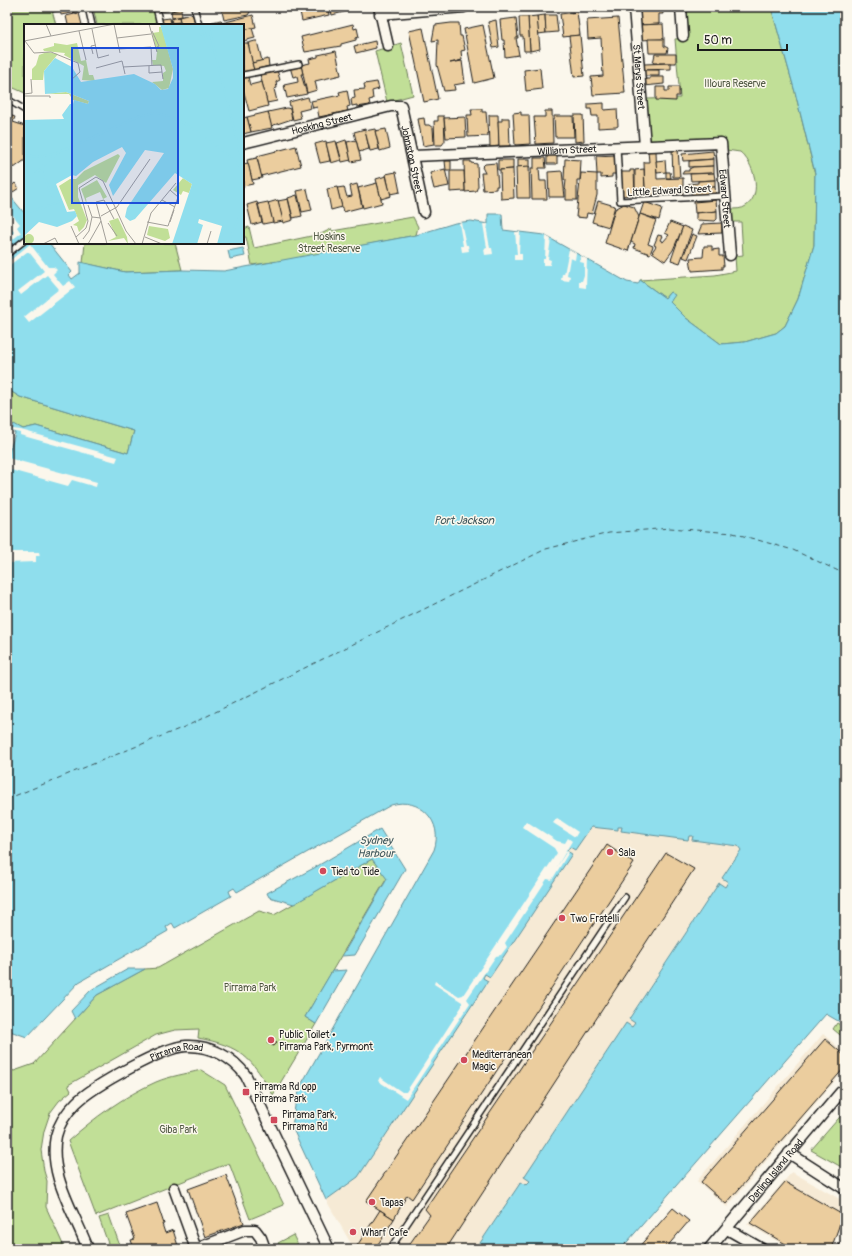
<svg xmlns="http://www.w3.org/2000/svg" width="852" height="1256" viewBox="0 0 852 1256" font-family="Pangolin,sans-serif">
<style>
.built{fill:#f6ead5}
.green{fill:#c1df97;stroke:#6e7e5a}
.water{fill:#8fdeed;stroke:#619099}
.pier{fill:#fbf7ec}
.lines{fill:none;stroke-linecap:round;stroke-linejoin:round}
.ferry{stroke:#3e565b;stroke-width:1;stroke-dasharray:5 4;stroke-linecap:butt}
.building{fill:#ebcd9e;stroke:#1c1c1c}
.lane-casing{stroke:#1c1c1c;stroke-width:8}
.street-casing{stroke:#1c1c1c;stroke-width:13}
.lane{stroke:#fbf7ec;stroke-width:5}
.street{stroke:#fbf7ec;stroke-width:10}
.poi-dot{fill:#d1495b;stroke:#fbf7ec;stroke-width:1.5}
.labels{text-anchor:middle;stroke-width:3;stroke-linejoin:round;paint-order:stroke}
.street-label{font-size:10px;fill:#1c1c1c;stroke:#fbf7ec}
.park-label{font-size:10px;fill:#4e5641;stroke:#fbf7ec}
.poi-label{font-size:10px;fill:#1c1c1c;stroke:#fbf7ec;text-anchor:start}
.water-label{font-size:11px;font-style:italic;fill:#3e565b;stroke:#fbf7ec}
.inset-river{fill:none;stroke:#8fdeed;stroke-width:2}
.inset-road{fill:none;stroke:#a29f99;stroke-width:1}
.view{fill:#1d4ed8;fill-opacity:0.15;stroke:#1d4ed8;stroke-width:2}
.inset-edge{fill:none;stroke:#1c1c1c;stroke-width:2}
</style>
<rect width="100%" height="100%" fill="#fbf7ec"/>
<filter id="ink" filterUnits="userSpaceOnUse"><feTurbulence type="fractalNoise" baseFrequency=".025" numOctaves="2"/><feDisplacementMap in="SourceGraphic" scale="8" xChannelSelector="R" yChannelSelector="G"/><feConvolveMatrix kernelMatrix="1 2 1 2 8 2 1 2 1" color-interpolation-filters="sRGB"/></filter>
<g filter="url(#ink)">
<!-- built -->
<g class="built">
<polygon points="593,827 618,830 618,827 622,827 621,831 688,839 689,836 693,836 692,840 738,846 741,850 722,878 729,882 725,887 719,883 629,1018 635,1023 632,1028 626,1024 524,1177 530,1181 527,1186 521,1182 476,1249 354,1249 326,1200 358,1177 488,981 483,978 485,974 490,977 572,854 567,851 570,846 575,850 589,828"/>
<polygon points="823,1034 845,1053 845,1069 727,1207 697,1181"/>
<polygon points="792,1172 845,1202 842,1213 844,1214 832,1249 791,1249 747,1224"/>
</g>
<!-- green -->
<g class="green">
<polygon points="7,7 51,7 56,25 25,25 25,93 7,85"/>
<polygon points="93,7 155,7 159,25 97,25"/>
<path d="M683 7H771L795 92 815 174 814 245 798 299 785 326 776 333 762 337 745 342 721 344 686 318 670 302 674 295 670 292 665 298 640 280 715 275 736 271 735 256 743 255 741 222H732L731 209C736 209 742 209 746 206 764 194 753 162 740 152L726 150 725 139 650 141 647 99 680 98 675 39 685 38Z"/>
<polygon points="401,43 413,95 387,102 375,51"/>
<polygon points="413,217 418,227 416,235 287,260 252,265 246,237 243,237 243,229 249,227 254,248 321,234 331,229 332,231"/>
<polygon points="85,243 175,243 182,270 125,272 83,263"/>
<polygon points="7,389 20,397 134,431 128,453 36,426 23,429 7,422"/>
<path d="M372 859 387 878 305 1017 316 1024 273 1095C252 1058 241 1046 198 1038L199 1029 175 1030 156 1035 68 1085 71 1091 59 1101 50 1113 44 1131 41 1150 44 1171 47 1181 46 1207 65 1249H7V1068L14 1071 34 1064 97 995 145 969 158 968 259 911 274 915Z"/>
<polygon points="837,1023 845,1028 845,1039 833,1029"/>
<path d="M201 1070 225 1085 284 1205 250 1219 229 1163 96 1216 68 1141C94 1118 124 1096 156 1082 170 1076 186 1074 201 1070Z"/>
<polygon points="845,1111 845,1169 811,1150"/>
<polygon points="109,1215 121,1249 110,1249 99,1218"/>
<polygon points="293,1235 300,1249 281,1249 278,1243"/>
</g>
<!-- water -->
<g class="water">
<path d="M771 7H845V1025L826 1014 621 1249H476L521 1182 526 1185 530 1181 524 1177 626 1023 632 1027 635 1023 629 1019 719 883 725 887 728 882 722 878 741 850 738 846 692 840 693 836H689L688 840 621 831 622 827H618V830L591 827 575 850 570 847 567 851 572 854 490 977 485 974 483 978 488 981 358 1177 326 1200 292 1127 295 1106 301 1085 434 850C444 822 420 796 391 805L237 892 234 888 229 891 231 896 175 928 172 923 166 927 168 931 79 982 27 1037 7 1030V460L15 433 12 431 14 424 23 429 36 426 128 453 134 431 20 397 7 389V192L25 214V243H49L72 272 69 275 72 279 80 273V262L125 272 182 270 224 271 416 235 455 223 471 221 488 224V214H502L503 230 544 235 627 282 638 284 640 280 665 298 670 292 675 295 670 302 686 318 721 344 745 342 762 337 776 333 785 326 798 299 814 245 815 173 795 92Z"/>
<polygon points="243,248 245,256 230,259 228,251"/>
<polygon points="380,829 405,869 355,955 342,956 387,879 372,859 294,904 269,897 267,893 314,868"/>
<polygon points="128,969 145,969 97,995 75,1019 71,1011 91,990"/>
<polygon points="347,970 316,1024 305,1017 332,971"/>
</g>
<!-- pier -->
<g class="pier">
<polygon points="7,208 20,224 17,227 21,233 7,244 7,240 14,232 7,224"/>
<polygon points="461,222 466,245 468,245 469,251 462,252 461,246 463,246 459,223"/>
<polygon points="483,224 488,224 487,231 490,248 492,248 493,254 485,255 484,249 487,248"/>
<polygon points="515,232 520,232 519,254 522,254 522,260 514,260 514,254 517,254"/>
<polygon points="546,236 551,239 548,259 551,260 550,265 543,265 543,259 545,259"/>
<polygon points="30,244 48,267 54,267 57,270 53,274 63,286 70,281 75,287 29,323 24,317 59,289 47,275 21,295 18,291 44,271 29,252 27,252 7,267 7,263"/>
<polygon points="569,249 576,253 575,260 570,258 567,275 570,276 569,281 561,280 562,274 564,274"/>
<polygon points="581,256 587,259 586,288 579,287 579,281 582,281 584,275 584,263 580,262"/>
<polygon points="13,429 21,430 118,457 116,462 20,435 20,433 12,431"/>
<polygon points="8,458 97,482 96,487 72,480 68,486 7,469"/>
<polygon points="7,552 39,552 40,556 36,556 36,562 7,563"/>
<polygon points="557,818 578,832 575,837 553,823"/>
<polygon points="526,821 557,841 565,843 568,838 572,841 556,868 567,851 569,852 552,880 547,879 505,943 507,947 501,955 496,956 467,999 470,1003 406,1099 378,1081 380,1077 402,1092 406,1092 462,1006 462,1002 434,984 435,981 459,996 463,995 557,853 554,848 522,827"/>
</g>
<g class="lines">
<!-- ferry -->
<polyline class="ferry" points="7,799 189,725 546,549 609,533 670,528 733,533 793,550 845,574"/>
</g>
<!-- building -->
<g class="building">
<polygon points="52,7 81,7 82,11 61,15 60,10 53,12"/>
<polygon points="160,7 190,7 164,11 161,11"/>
<polygon points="221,7 249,7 250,12 248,15 224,20"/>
<polygon points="299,7 327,7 329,15 302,21"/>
<polygon points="330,7 359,7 359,8 332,15"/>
<polygon points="645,7 662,7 663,14 659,14 659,24 638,25 637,9 645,8"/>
<polygon points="181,9 182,16 172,18 171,11"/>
<polygon points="577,12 580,35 563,37 560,14"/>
<polygon points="79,13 82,25 68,25 66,16"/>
<polygon points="191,14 193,16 195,23 193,25 181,25 179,17"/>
<polygon points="253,15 256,27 243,30 243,25 212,25 212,22 221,20 222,23"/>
<polygon points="545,15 546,33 538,34 537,16"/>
<polygon points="545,15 556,15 558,32 546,33"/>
<polygon points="537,16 540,49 530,51 528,17"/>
<polygon points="179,17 180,22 172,23 171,19"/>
<polygon points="519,17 528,17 530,51 524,51 523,36 520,36"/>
<polygon points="170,18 171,24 163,25 162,19"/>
<polygon points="516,18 518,38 516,38 519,55 505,57 504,40 502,40 500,20"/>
<polygon points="618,18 625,93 593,95 591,77 603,76 601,38 588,39 587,20"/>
<polygon points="496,20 499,47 493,48 488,22"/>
<polygon points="451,23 459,23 460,36 462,36 465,50 461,51 462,60 450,63 462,61 465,83 454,85 455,90 444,91 437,65 438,40 432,41 435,25"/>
<polygon points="353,24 354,29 357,28 359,37 356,38 356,40 341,44 341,46 305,52 301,37"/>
<polygon points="663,24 664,39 639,40 638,25"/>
<polygon points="483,25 494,78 474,83 464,29"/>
<polygon points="252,28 255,38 243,41 243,30"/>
<polygon points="423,28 438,99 424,102 409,31"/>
<polygon points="580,35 584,76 574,77 569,36"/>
<polygon points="648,39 664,39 664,46 668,48 667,53 649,53"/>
<polygon points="255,41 257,41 262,61 252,63 248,43"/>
<polygon points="375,41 376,48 356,53 354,46"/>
<polygon points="243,43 248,43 254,70 243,72"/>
<polygon points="336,51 341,75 315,81 317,90 307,93 301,65 310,63 309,59 318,57 318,55"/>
<polygon points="655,54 676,54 676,63 653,63"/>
<polygon points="268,59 269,66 254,70 252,63"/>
<polygon points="671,63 671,69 644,70 644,64"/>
<polygon points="301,65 303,74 301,74 307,94 287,98 284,85 298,82 297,76 293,77 290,67"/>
<polygon points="540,68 542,89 526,91 524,70"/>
<polygon points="277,70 280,80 276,82 277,88 274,89 277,101 267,103 260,74"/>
<rect x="644" y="70" width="15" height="6"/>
<polygon points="248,77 250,85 262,82 268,106 249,111 243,89 243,78"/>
<polygon points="650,77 664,77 664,84 644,86 644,79 650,79"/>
<polygon points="377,82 379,89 372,91 373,99 369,100 370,105 357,107 357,105 352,106 351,99 355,98 354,90 365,89 364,84"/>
<polygon points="656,87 665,87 665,91 669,91 669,87 679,87 679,96 676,96 676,101 656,100"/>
<polygon points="347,90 350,106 347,107 348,111 319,117 317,107 313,108 311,101 340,95 339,92"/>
<polygon points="308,97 311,108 299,111 301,118 293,120 289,102"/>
<polygon points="604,103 604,110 617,109 618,126 616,127 598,128 598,116 592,116 591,109 588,109 588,104"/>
<polygon points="287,108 290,109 292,119 271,126 268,112"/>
<polygon points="471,109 482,109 482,112 486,112 488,136 468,137 467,115 472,115"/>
<polygon points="545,111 552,111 553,143 536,144 534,117 545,117"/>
<polygon points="268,112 272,128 251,132 247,117"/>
<polygon points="521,112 521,115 529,115 530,144 515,145 513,113"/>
<polygon points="7,114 15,117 13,122 25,126 25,160 14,168 7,160"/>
<polygon points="489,115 498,115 499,146 490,147"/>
<polygon points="574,115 583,115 584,141 575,142"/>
<polygon points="438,116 444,116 445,141 442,145 435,145 434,121 438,121"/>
<polygon points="554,116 573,116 574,137 555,137"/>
<polygon points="247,117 251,132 243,134 243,118"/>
<polygon points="465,117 466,137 446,138 444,118"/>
<polygon points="424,118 425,125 429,125 433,128 434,144 423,146 418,119"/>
<polygon points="502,118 509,118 510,146 499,146 498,121 502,121"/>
<polygon points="365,129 369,149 359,152 354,132"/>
<polygon points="375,129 379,149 370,151 365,131"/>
<polygon points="386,129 390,148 380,151 375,131"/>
<polygon points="346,140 351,160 342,162 337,143"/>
<polygon points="356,140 361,160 351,162 347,142"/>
<polygon points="326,141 330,161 320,163 315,144"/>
<polygon points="336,141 341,160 331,163 326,143"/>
<polygon points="296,146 301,166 261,176 257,156"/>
<polygon points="672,149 678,149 680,177 673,177"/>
<polygon points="648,151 656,151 657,179 683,178 683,194 650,195 650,189 645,190 644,162 649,162"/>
<polygon points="713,151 714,159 683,161 682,154"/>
<polygon points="547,155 557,156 557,164 547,164"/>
<polygon points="615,155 616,174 612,174 612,177 601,178 601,174 597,174 596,156"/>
<polygon points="257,158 262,178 252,180 247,160"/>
<polygon points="534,158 545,158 546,168 539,168 540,181 546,181 547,199 532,199 531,168 534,168"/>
<rect x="518" y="159" width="12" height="8"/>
<polygon points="565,159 581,160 580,180 577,180 577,200 566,200 566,190 565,189 566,180 564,180"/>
<polygon points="714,159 714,166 689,167 689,161"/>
<polygon points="498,160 513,160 513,169 498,170"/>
<polygon points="665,160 666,172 657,173 656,161"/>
<polygon points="445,161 451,161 451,170 446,170"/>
<polygon points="464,161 471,161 471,163 477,164 478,186 476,191 465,192"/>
<polygon points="248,163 253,184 243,186 243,164"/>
<polygon points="496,163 498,186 496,186 496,189 483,190 481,173 485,173 482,167 485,164"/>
<polygon points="529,166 530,198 517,198 516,167"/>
<polygon points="714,166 714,173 682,174 684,171 689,171 689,169 693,167"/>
<polygon points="445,169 449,186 434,189 430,173"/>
<polygon points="513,169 514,198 501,199 500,170"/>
<polygon points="644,169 645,192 635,192 635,170"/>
<polygon points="630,170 634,170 635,195 621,196 621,172 630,172"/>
<polygon points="450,171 464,171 465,191 450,192"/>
<polygon points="562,171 565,197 549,197 548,172"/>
<polygon points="396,172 400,192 390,194 386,174"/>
<polygon points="666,172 670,172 671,178 666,178"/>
<polygon points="581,173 597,174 597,195 592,214 587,213 586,218 576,217"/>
<polygon points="714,173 715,180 691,181 690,174"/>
<polygon points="386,176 391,196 381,199 376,179"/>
<polygon points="715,180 715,187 689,189 688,184 698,183 698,181"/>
<polygon points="15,183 19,188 13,192 9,188"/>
<polygon points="377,183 382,203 363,208 358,188"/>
<polygon points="357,184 362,207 343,212 337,188 344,187 347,197 352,196 350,186"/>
<polygon points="337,187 342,207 331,210 327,189"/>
<polygon points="715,187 716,195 692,196 691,188"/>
<polygon points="307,189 312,210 302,212 297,191"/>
<polygon points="297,195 302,216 293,218 288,198"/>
<polygon points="288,199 293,220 283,223 278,201"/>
<polygon points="278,200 283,221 273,223 268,203"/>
<polygon points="716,200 717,211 695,213 694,202"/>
<polygon points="598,201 615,206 609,227 592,222"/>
<polygon points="257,202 262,222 252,225 247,205"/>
<polygon points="268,202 273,222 263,224 258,204"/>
<polygon points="644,202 662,208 659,220 640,214"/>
<polygon points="624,204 634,207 639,217 628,251 605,243 615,209"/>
<polygon points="717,211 717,219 715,221 696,220 696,213"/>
<polygon points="640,214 656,220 648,244 653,246 650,254 634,248 635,244 631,242"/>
<polygon points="670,222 683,227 673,250 665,261 652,252 656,246 654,245 658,235 662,236 660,240 663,242 669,235 665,233"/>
<polygon points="722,223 722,233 698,234 702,224"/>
<polygon points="683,226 692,230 680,263 671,260"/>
<polygon points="692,234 697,236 688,259 683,257"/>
<polygon points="704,246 712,246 712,250 719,249 719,256 723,256 724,266 722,266 722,269 692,271 690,258 703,257"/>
<polygon points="607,845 634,863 412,1199 407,1195 394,1219 366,1201"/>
<polygon points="666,853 694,869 446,1249 406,1249 430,1215 425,1209"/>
<polygon points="270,1038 277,1043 274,1046 267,1043"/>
<polygon points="825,1039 845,1056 845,1067 726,1204 701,1182"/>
<polygon points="226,1175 244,1223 205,1237 188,1189"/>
<polygon points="785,1182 843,1215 831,1249 794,1249 750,1223"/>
<polygon points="157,1203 164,1224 162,1224 165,1233 173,1230 179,1249 134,1249 131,1240 135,1239 126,1214"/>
<polygon points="673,1208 689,1221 665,1249 637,1249"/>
<polygon points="380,1210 394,1219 375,1249 355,1249"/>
</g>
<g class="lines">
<defs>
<g id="lane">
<polyline points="88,7 92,25"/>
<polyline points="156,7 160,25"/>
<polyline points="194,7 199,25"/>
<polyline points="243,75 299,64"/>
<polyline points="7,99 25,110"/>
<polyline points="617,147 620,201 725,196"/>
<polyline points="7,254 25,240"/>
<polyline points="390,1249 625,897"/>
</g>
<g id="street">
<polyline points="379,7 388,46"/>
<path id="s1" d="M634 7 645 146"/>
<polyline points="681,7 683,36"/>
<polyline points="380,14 464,7"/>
<path id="s2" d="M243 143 391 106H401L424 212"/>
<path id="s3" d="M413 156 721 143 730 255"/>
<polyline points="789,1153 845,1189"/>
<polyline points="174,1188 196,1249 245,1230 255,1230 261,1238 265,1249"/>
<polyline points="727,1229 762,1249"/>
<path id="s4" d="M88 1249C75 1213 48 1176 56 1136 59 1123 67 1112 76 1103 93 1086 163 1047 186 1046 210 1045 233 1057 246 1076L329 1249"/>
<path id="s5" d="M709 1249 841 1092"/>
<polyline points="844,1249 845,1246"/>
</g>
</defs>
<!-- lane casing -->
<use href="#lane" class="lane-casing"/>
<!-- street casing -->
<use href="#street" class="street-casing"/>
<!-- lane -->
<use href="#lane" class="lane"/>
<!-- street -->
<use href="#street" class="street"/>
</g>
</g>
<!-- markers -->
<g class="poi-dot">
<circle cx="610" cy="852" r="4"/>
<circle cx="323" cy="871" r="4"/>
<circle cx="562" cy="918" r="4"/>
<circle cx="271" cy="1040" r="4"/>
<circle cx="464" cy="1060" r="4"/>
<rect x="242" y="1088" width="8" height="8" rx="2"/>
<rect x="270" y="1116" width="8" height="8" rx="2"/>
<circle cx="372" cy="1202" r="4"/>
<circle cx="353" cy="1232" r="4"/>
</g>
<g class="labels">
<!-- street labels -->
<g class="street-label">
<text dy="4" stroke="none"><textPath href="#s1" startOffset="70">St Marys Street</textPath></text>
<text dy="4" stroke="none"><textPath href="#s2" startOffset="81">Hosking Street</textPath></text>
<text dy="4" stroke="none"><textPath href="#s3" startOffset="154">William Street</textPath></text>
<text dy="4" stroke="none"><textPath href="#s2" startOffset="217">Johnston Street</textPath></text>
<text transform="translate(669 190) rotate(-3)" y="4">Little Edward Street</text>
<text dy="4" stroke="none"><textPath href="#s3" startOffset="364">Edward Street</textPath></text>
<text dy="4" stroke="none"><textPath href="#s4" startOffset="273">Pirrama Road</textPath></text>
<text dy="4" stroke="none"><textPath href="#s5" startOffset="103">Darling Island Road</textPath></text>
</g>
<!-- park labels -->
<g class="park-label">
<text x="735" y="87">Illoura Reserve</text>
<text x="329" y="240">Hoskins<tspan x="329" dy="12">Street Reserve</tspan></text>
<text x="250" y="991">Pirrama Park</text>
<text x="178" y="1133">Giba Park</text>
</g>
<!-- poi labels -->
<g class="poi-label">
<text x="618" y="856">Sala</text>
<text x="331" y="875">Tied to Tide</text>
<text x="570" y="922">Two Fratelli</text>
<text x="279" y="1038">Public Toilet •<tspan x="279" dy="12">Pirrama Park, Pyrmont</tspan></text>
<text x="472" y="1058">Mediterranean<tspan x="472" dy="12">Magic</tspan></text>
<text x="254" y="1090">Pirrama Rd opp<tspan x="254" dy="12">Pirrama Park</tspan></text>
<text x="282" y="1118">Pirrama Park,<tspan x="282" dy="12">Pirrama Rd</tspan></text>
<text x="380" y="1206">Tapas</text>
<text x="361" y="1236">Wharf Cafe</text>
</g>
<!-- water labels -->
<g class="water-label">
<text x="464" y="524">Port Jackson</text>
<text x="376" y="844">Sydney<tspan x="376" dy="13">Harbour</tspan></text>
</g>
</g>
<!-- overview -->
<g transform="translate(24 24)">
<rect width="220" height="220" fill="#fbf7ec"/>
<path d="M135 3H137L139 8 149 45 145 64 138 66 128 58 139 57V49L142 47 140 42 129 41 128 36H132L133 28 128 9 135 8ZM30 19 43 21 53 19 57 37 62 36 65 51H69L71 57 58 56 60 42 40 31 41 29 20 27 19 25 30 22ZM23 28 34 30 20 47 19 56H8V45L12 41 15 31ZM42 68 65 77 64 80 49 76 45 70H21ZM94 130 96 132 82 159 71 151 54 161V173L63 196 60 203 55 208 53 202 49 201 55 197 50 185 45 186 35 162 46 155H52L60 147ZM159 154 168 160 165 169 159 167 157 171 149 166ZM73 156 83 173 79 175 76 168 62 174 63 181 57 165ZM94 194 103 213 104 220 100 214 84 217 92 213 85 197ZM125 202 144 205 146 214 141 217 123 211ZM0 215a5 5 0 1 1 10 0a5 5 0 1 1-10 0Z" fill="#c1df97"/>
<path d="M136 0H220V220H193L198 202 175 195 174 199 179 201 173 220H148L168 160 151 149 111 195 106 197 101 193 103 184 140 129 121 126 89 172 85 161 102 129 98 123 69 138 52 152 48 151 32 160 43 188 51 187 53 192 48 197 33 203 15 198 0 212V96L40 95 38 91 46 80H49L50 76 64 80 65 77 42 68 21 70 20 47 31 34 48 43 57 58 110 50 131 60 137 66 144 65 149 54V45Z" fill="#8fdeed"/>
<path class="inset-river" d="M168 0 179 12 189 30M177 0 186 23M184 0 220 145M0 131 16 133 33 129 116 92 131 89 146 92 162 100 205 131 220 147M19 141 18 148 29 173 36 178M0 160 32 130M0 190 35 178M204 220 219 183M219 220 220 176"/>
<path class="inset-road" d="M22 0 27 12M90 0 96 29M125 0 133 28M68 5 74 34 85 31M55 7 62 36M128 7 135 22 133 23M93 14 127 10M0 17 91 0M1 17 10 29 27 28 54 39 56 48 47 56M95 25 127 23 128 42M69 30 67 22 72 21M125 42V49L138 48M99 43 137 41 139 55M72 44 98 37 101 50M0 70 8 69 7 55M0 72H26V74M138 176 151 183M64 181 68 193 77 194M77 192 93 183 126 135M123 198 144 202 154 173 146 166M146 198 150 186M84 199 93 212M47 202 55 220M52 213 62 204 64 197 55 164 72 153 79 157 102 207 112 220M121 213 138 220M59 215 65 207 68 193M19 220 31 214 34 220M64 220 77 197M83 220 72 178 80 176 90 195M118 220 127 189 152 159M183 220 187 207"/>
<path class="view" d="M48 24H154V179H48Z"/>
<rect width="220" height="220" class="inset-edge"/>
</g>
<!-- margin -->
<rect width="852" height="1256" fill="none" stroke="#fbf7ec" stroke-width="24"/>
<rect x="12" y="12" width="828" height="1232" fill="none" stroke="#1c1c1c" stroke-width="1.5" filter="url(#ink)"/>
<!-- scale -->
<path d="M698 44v6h89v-6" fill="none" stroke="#1c1c1c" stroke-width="2"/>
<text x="704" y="44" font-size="12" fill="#1c1c1c" stroke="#fbf7ec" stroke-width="3" paint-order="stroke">50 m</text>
</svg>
